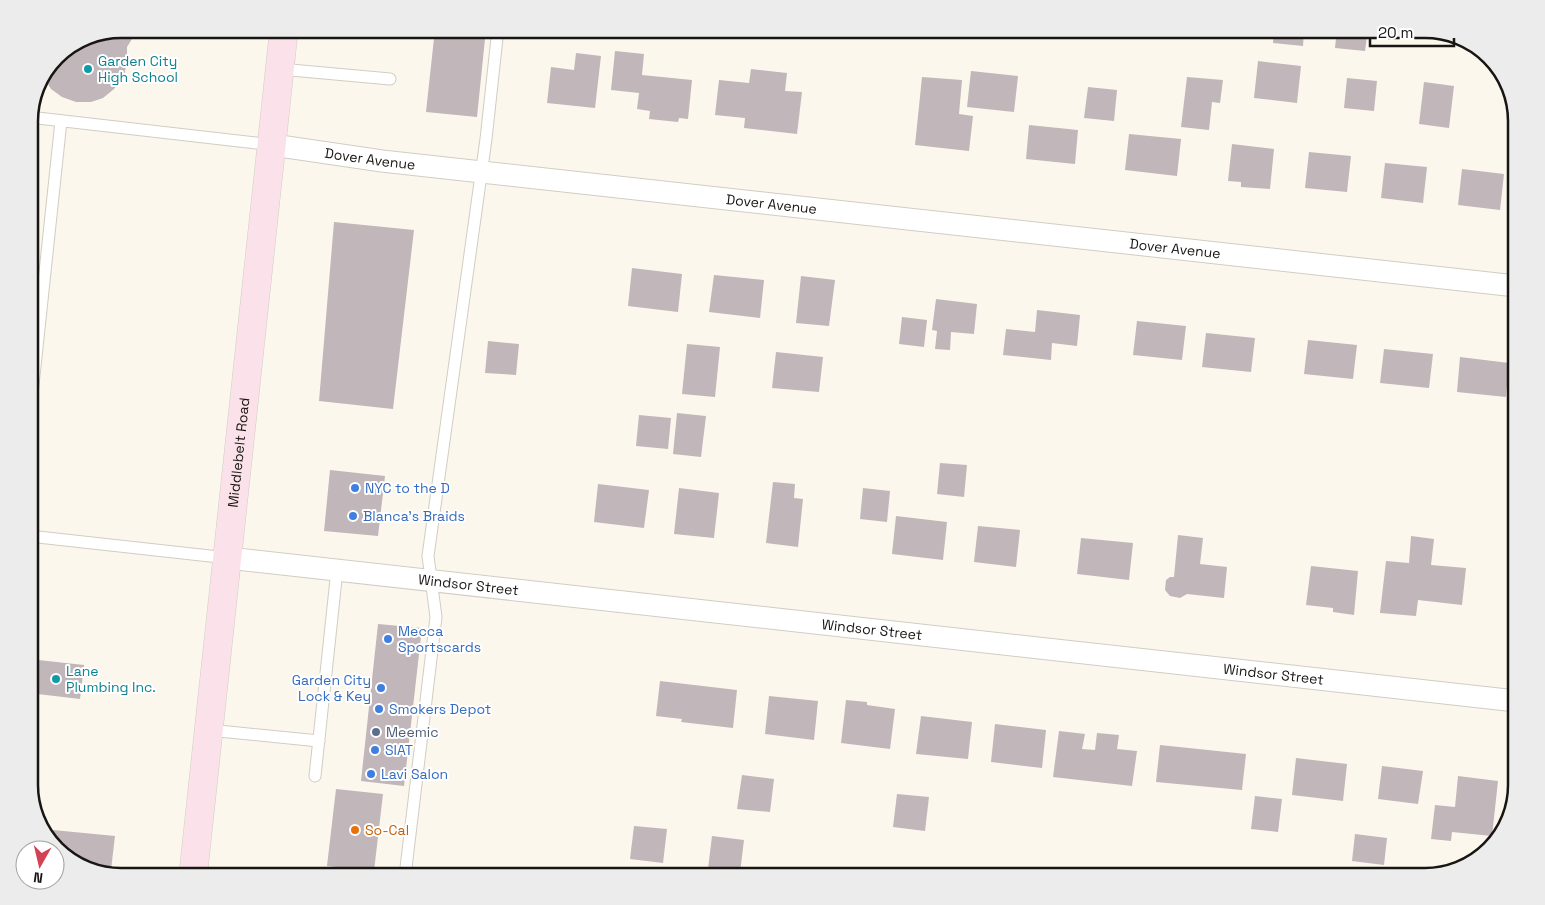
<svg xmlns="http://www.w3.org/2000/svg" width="1545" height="905" viewBox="0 0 1545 905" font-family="'Space Grotesk',sans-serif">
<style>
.building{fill:#c1b6ba}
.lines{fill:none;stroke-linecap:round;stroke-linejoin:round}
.service-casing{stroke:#d2cdc3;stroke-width:13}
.minor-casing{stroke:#d2cdc3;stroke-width:23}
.secondary-casing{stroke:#d2cdc3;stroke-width:29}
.service{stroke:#fff;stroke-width:11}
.minor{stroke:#fff;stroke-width:21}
.secondary{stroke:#fbe1e9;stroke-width:28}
.culture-dot{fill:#0f9aa8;stroke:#fff;stroke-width:2}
.shop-dot{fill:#3f7fe0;stroke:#fff;stroke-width:2}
.service-dot{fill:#5c6f8a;stroke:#fff;stroke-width:2}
.food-dot{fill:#e8710a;stroke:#fff;stroke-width:2}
.labels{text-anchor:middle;stroke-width:4;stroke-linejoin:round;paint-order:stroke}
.culture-label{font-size:14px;fill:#0d838f;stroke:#fff;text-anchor:start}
.street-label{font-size:14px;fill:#181613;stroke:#fff}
.shop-label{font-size:14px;fill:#366cbe;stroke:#fff;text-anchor:start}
.service-label{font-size:14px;fill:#4e5e75;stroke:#fff;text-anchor:start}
.food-label{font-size:14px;fill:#c56008;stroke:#fff;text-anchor:start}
.rim{fill:none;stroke:#181613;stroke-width:2.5}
</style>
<rect width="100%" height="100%" fill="#fcf7ed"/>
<!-- building -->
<g class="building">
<polygon points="121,29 138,29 127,47 127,61 124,76 114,89 103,98 91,102 76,102 62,97 51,89 45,79 56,55 86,36"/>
<polygon points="435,29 486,29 477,117 426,112"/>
<polygon points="683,29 712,29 712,33"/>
<polygon points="1274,29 1304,29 1303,46 1273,43"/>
<polygon points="1337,29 1368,29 1365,51 1335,48"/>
<polygon points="615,51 644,54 642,75 692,80 688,119 679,118 678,122 649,119 650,111 637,109 639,93 611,90"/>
<polygon points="576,53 601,56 595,108 547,103 551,67 574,70"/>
<polygon points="1258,61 1301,66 1297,103 1254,98"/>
<polygon points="751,69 787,73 785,91 802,92 797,134 744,128 745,118 715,115 719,80 749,83"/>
<polygon points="971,71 1018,76 1014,112 967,107"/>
<polygon points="922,77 962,80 959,114 973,116 969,151 915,145"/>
<polygon points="1187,77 1223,80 1220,103 1212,102 1209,130 1181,127"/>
<polygon points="1347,78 1377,81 1374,111 1344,108"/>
<polygon points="1424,82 1454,86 1449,128 1419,124"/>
<polygon points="1088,87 1117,90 1114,121 1084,118"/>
<polygon points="1029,125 1078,130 1075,164 1026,159"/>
<polygon points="1129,134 1181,139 1177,176 1125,170"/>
<polygon points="1232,144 1274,149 1270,189 1241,187 1241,182 1228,181"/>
<polygon points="1309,152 1351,156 1347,192 1305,188"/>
<polygon points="1385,163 1427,167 1423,203 1381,198"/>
<polygon points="1462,169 1504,174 1500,210 1458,205"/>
<polygon points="334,222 414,230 393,409 319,401"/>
<polygon points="632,268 682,274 678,312 628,306"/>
<polygon points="714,275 764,280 760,318 709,312"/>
<polygon points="801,276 835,280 829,326 796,323"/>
<polygon points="936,299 977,304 974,334 951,332 950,350 935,349 937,331 932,330"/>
<polygon points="1037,310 1080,315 1077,346 1052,343 1051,360 1003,355 1006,329 1035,332"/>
<polygon points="902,317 927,320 924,347 899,344"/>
<polygon points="1137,321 1186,326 1182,360 1133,355"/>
<polygon points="1206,333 1255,338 1251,372 1202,367"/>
<polygon points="1308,340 1357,345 1353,379 1304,374"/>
<polygon points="488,341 519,344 516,375 485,373"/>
<polygon points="687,344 720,347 715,397 682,394"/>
<polygon points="1384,349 1433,354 1429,388 1380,383"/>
<polygon points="776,352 823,357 819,392 772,388"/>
<polygon points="1460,357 1509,363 1506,397 1457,392"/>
<polygon points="677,413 706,416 701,457 673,454"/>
<polygon points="639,415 671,418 668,449 636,446"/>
<polygon points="940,463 967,465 964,497 937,494"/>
<polygon points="330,470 385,476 378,536 324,531"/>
<polygon points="773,482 795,484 794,498 803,499 798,547 766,543"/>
<polygon points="598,484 649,490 644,528 594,522"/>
<polygon points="679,488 719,493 714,538 674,534"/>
<polygon points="863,488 890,491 887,522 860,519"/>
<polygon points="896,516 947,522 943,560 892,554"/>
<polygon points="978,526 1020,530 1016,567 974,562"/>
<polygon points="1178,535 1203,538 1200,564 1227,567 1224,598 1187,594 1180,598 1170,596 1165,590 1166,580 1170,577 1174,577"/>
<polygon points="1411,536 1434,539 1431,565 1466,568 1462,605 1418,600 1416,616 1380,613 1386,561 1409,563"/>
<polygon points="1081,538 1133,543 1129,580 1077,574"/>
<polygon points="1311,566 1358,571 1354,615 1333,612 1333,608 1306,605"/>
<polygon points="378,624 422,628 404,786 361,781"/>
<polygon points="29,659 84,665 80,699 29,693"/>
<polygon points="660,681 737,690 733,728 681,722 682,719 656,716"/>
<polygon points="769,696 818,701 814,740 765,734"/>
<polygon points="846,700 867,702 867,705 895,709 890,749 841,743"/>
<polygon points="921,716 972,722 968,759 916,754"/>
<polygon points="995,724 1046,730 1042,768 991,762"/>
<polygon points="1059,731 1085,734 1082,749 1095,750 1097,733 1119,735 1117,749 1137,751 1132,786 1053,777"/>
<polygon points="1160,745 1246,754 1242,790 1156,782"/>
<polygon points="1296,758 1347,764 1343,801 1292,795"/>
<polygon points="1382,766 1423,771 1418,804 1378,799"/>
<polygon points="742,775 774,779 770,812 737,809"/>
<polygon points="1458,776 1498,781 1492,836 1452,832 1451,841 1431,839 1435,805 1455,807"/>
<polygon points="336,789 383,794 374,871 327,866"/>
<polygon points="897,794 929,797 925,831 893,827"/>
<polygon points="1255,796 1282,799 1278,832 1251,829"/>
<polygon points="634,826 667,829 663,863 630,859"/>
<polygon points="53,830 115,836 111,870 89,868 74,864 51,841"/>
<polygon points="1355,834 1387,838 1384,865 1352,861"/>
<polygon points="712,836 744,840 740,873 708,869"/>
</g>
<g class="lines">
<defs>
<g id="service">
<polyline points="280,69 390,79"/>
<polyline points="29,117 273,145"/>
<polyline points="29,423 61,121"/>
<polyline points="29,536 228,558"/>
<polyline points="209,730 319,741"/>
<polyline points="315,776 337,570"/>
<polyline points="405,876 436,617 428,556 486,139 498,29"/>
</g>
<g id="minor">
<path id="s1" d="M273 145 382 161 1516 286"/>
<path id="s2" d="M228 558 1516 701"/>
</g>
<g id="secondary">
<path id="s3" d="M193 876 284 29"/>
</g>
</defs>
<!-- service casing -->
<use href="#service" class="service-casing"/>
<!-- minor casing -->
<use href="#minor" class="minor-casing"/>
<!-- secondary casing -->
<use href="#secondary" class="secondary-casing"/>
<!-- service -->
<use href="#service" class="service"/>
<!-- minor -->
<use href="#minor" class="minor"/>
<!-- secondary -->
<use href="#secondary" class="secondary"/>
</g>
<!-- markers -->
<g class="culture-dot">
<circle cx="88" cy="69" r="5"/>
<circle cx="56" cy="679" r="5"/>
</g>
<g class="shop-dot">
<circle cx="355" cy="488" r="5"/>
<circle cx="353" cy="516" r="5"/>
<circle cx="388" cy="639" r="5"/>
<circle cx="381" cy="688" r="5"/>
<circle cx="379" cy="709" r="5"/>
<circle cx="375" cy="750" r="5"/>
<circle cx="371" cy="774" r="5"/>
</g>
<circle class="service-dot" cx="376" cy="732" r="5"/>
<circle class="food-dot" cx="355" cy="830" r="5"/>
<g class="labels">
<!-- culture labels -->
<g class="culture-label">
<text x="98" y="66">Garden City<tspan x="98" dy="16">High School</tspan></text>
<text x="66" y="676">Lane<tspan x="66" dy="16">Plumbing Inc.</tspan></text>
</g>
<!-- street labels -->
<g class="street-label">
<text dy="5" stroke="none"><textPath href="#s1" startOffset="98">Dover Avenue</textPath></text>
<text dy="5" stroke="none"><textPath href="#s1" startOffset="502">Dover Avenue</textPath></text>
<text dy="5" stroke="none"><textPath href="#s1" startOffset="908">Dover Avenue</textPath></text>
<text dy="5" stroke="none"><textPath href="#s3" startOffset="426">Middlebelt Road</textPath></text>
<text dy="5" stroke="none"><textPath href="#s2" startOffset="242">Windsor Street</textPath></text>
<text dy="5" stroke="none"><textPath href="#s2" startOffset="648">Windsor Street</textPath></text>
<text dy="5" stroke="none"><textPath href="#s2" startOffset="1052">Windsor Street</textPath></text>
</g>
<!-- shop labels -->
<g class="shop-label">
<text x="365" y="493">NYC to the D</text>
<text x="363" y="521">Blanca's Braids</text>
<text x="398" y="636">Mecca<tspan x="398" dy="16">Sportscards</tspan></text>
<text x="371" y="685" text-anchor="end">Garden City<tspan x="371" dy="16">Lock &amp; Key</tspan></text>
<text x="389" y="714">Smokers Depot</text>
<text x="385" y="755">SIAT</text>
<text x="381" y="779">Lavi Salon</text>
</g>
<!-- service labels -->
<g class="service-label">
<text x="386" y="737">Meemic</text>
</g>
<!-- food labels -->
<g class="food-label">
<text x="365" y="835">So-Cal</text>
</g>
</g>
<!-- crop -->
<path d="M0 0H1545V905H0ZM121 38H1425A83 83 0 0 1 1508 121V785A83 83 0 0 1 1425 868H121A83 83 0 0 1 38 785V121A83 83 0 0 1 121 38Z" fill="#edecec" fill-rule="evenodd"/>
<path class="rim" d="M121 38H1425A83 83 0 0 1 1508 121V785A83 83 0 0 1 1425 868H121A83 83 0 0 1 38 785V121A83 83 0 0 1 121 38Z"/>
<!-- north arrow -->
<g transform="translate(40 865) rotate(188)"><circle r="24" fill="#ffffff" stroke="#a3a2a1"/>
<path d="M0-4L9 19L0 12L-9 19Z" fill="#d34253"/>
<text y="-8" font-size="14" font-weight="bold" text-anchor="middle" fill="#181613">N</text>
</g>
<!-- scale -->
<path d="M1370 38v8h84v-8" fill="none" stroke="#181613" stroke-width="2.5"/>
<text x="1378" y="38" font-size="15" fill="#181613" stroke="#ffffff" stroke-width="4" paint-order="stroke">20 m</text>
</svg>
